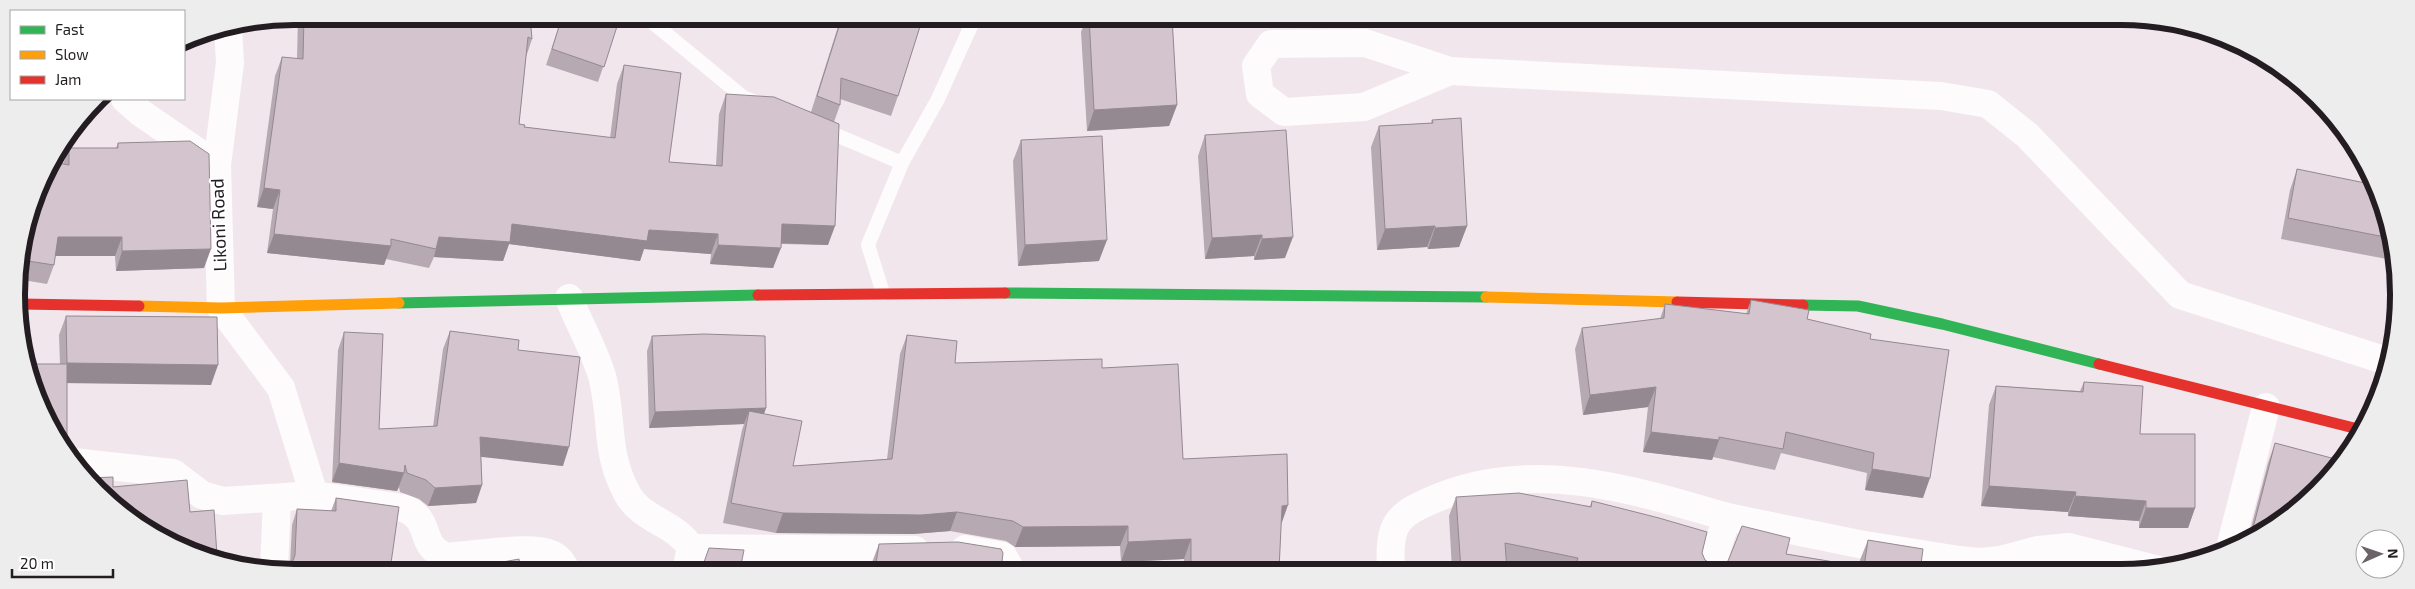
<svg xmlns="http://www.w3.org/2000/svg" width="2415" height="589" viewBox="0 0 2415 589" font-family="'Exo 2',sans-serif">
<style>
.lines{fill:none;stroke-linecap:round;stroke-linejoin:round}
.lane{stroke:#fdfbfc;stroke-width:14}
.street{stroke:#fdfbfc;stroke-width:28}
.fast{stroke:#30b455;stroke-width:11}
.slow{stroke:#ff9f0a;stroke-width:11}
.jam{stroke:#e5322d;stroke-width:11}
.wall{fill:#b6a9b1}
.shaded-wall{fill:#948990}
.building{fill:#d4c4ce;stroke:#948990}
.labels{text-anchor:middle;stroke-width:4;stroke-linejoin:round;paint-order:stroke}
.street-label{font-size:18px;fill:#231d21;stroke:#fff}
.rim{fill:none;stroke:#231d21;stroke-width:6}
</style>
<rect width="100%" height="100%" fill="#f1e6ec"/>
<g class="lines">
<!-- lane -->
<g class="lane">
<polyline points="646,17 743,97 758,103"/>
<polyline points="822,129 902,163"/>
<polyline points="883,293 868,245 902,163 938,99 975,17"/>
</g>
<!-- street -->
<g class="street">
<polyline points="1450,71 1364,107 1284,112 1260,94 1256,66 1271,44 1365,43 1450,71 1941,96 1988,104 2027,135 2180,295 2387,361"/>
<polyline points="125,99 141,113 217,165 221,308 281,388 314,495"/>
<polyline points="217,165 230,63 228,29"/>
<path d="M569 298C578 322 598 357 603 380 613 422 605 455 628 495 643 521 676 523 691 548L686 570"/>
<path d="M73 462 173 473 202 495 223 501 314 495 403 508C433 519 418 544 443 555 449 558 459 555 466 555 486 553 533 546 551 554 559 557 562 563 566 570"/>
<polyline points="691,548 915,550"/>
<polyline points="2230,548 2266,407"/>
<polyline points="965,549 1003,556 1011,570"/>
<polyline points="274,570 277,499"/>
<path d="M1391 570C1388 520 1398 514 1442 496 1536 459 1635 490 1727 517"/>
<polyline points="1710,570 1727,517 1859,544 1959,560 1981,562 2000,560 2038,550 2069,547 2159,570"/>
</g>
<!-- fast -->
<g class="fast">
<polyline points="1005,293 1486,297"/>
<polyline points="399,303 758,295"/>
<polyline points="1803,305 1858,306 1942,324 2099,364"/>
</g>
<!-- slow -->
<g class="slow">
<polyline points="1486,297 1677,302"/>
<polyline points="139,306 221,308 399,303"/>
</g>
<!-- jam -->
<g class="jam">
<polyline points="758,295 1005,293"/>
<polyline points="1677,302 1803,305"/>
<polyline points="21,304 139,306"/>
<polyline points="2099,364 2362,430"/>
</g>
</g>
<!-- wall -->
<g class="wall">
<polygon points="298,16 530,17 532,39 526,57 519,124 524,127 610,138 617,84 624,65 669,162 716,165 719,114 726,94 811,112 841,17 923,17 898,96 891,116 840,99 840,105 834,122 828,245 781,244 773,268 710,264 711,254 644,249 640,261 509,244 503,261 434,257 429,268 386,259 384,265 267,253 273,209 257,207 275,76 282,57 297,59"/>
<polygon points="562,17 620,17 598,82 546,65"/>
<polygon points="1087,17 1172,17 1177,105 1169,126 1087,131 1081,32"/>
<polygon points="1432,120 1467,226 1459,247 1428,249 1427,247 1377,250 1371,147 1379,126 1431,123"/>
<polygon points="1205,135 1285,258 1254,260 1254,256 1205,259 1198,156"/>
<polygon points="1021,140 1099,261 1018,266 1013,161"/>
<polygon points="118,143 204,268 116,271 115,256 55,256 54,265 47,284 17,279 17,276 45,171 63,164 69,148 116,148"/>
<polygon points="2297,169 2389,223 2392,260 2281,239 2290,190"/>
<polygon points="1751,300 1807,319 1870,339 1923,498 1865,490 1867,473 1781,453 1775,470 1713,457 1712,460 1643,452 1648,407 1583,415 1575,349 1582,328 1660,319 1665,304 1746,314"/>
<polygon points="66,316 211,385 60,364 59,335"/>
<polygon points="450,331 518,350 563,466 481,456 482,485 476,503 428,506 419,499 400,492 399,487 397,491 332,482 338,350 344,332 379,429 433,427 443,349"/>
<polygon points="907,335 955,363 1102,368 1183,459 1281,525 1279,570 1184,570 1184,559 1121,562 1120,546 1015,547 1006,541 950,531 913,534 776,533 723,523 742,430 744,424 649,428 647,351 652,336 766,408 764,414 793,466 887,459 900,354"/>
<polygon points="2084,382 2140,434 2195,508 2188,528 2139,528 2139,521 2068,516 2068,512 1981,506 1989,405 1996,386 2080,391"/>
<polygon points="2275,443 2339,460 2248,539 2268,463"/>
<polygon points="1456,497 1590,506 1592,501 1702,553 1705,560 1713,565 1721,565 1786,554 1860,566 1860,560 1868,540 1921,564 1956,570 1534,570 1507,565 1507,570 1452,570 1449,516"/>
<polygon points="336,498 399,507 290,565 292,525 297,509 331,511"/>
<polygon points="879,544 1001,570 870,570 871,565"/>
</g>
<!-- shaded-wall -->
<g class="shaded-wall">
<polygon points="1177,105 1169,126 1087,131 1094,110"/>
<polygon points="264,188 280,190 273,209 257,207"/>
<polygon points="512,224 649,230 718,234 711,254 644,249 640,261 509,244 503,261 434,257 439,237"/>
<polygon points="782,224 835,226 828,245 775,243"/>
<polygon points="1435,226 1427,247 1377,250 1385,229"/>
<polygon points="1467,226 1459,247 1428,249 1435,228"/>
<polygon points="274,234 391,246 384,265 267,253"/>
<polygon points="1262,235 1254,256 1205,259 1212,238"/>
<polygon points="58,237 122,237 115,256 51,256"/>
<polygon points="1293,237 1285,258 1254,260 1262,239"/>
<polygon points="1107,240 1099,261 1018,266 1025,245"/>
<polygon points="718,245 781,248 773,268 710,264"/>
<polygon points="211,249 204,268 116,271 122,251"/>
<polygon points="67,363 218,365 211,385 60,383"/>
<polygon points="1656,387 1648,407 1583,415 1590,395"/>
<polygon points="766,408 760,424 749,411 744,424 649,428 655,412"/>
<polygon points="1651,432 1719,440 1712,460 1643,452"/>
<polygon points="480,437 569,447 563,466 473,456"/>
<polygon points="339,463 404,473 397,491 332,482"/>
<polygon points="1872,469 1930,478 1923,498 1865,490"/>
<polygon points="482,485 476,503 428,506 435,488"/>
<polygon points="1989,486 2076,492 2068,512 1981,506"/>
<polygon points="2075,496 2146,501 2139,521 2068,516"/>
<polygon points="1288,505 1281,525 1282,506"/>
<polygon points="2146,508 2195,508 2188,528 2139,528"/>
<polygon points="957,512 950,531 913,534 776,533 783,513"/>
<polygon points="1128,526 1120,546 1015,547 1023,527"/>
<polygon points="1191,539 1184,559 1121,562 1128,542"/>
</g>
<!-- building -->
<g class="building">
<polygon points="304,16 530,17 532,39 528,37 519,124 525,125 524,127 615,138 624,65 681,73 669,162 722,166 726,94 774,97 839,124 835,226 782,224 781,248 718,245 718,234 649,230 647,241 512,224 510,242 439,237 436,249 391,239 391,246 274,234 280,190 264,188 282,57 303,59"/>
<polygon points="562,17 620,17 604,67 552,49"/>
<polygon points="842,17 923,17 898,96 841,78 840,105 817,96"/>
<polygon points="1089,17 1172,17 1177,105 1094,110"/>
<polygon points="1461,118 1467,226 1435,228 1435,226 1385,229 1379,126 1433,123 1432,120"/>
<polygon points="1286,130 1293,237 1262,239 1262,235 1212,238 1205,135"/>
<polygon points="1102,136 1107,240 1025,245 1021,140"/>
<polygon points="190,141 209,154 211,249 122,251 122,237 58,237 54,265 21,260 45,171 52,162 69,165 69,148 118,148 118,143"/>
<polygon points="2297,169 2370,184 2389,223 2390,238 2288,218"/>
<polygon points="1751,300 1809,310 1807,319 1871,334 1870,339 1949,350 1930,478 1872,469 1874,453 1786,432 1783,449 1719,437 1719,440 1651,432 1656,387 1590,395 1582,328 1664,318 1665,304 1749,314"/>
<polygon points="66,316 217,317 218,365 67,363"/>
<polygon points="450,331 519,340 518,350 580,357 569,447 480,437 482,485 435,488 426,480 407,473 405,465 404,473 339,463 344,332 383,334 379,429 437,426"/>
<polygon points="704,334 765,336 766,408 655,412 652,336"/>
<polygon points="907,335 957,341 955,363 1102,359 1102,368 1178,364 1183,459 1287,454 1288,505 1282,506 1279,570 1191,570 1191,539 1128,542 1128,526 1023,527 1013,521 957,512 921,515 783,513 731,503 749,411 802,421 793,466 892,459"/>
<polygon points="28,364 67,364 67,434 64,442 65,448 31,384"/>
<polygon points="2084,382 2143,386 2140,434 2195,434 2195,508 2146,508 2146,501 2075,496 2076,492 1989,486 1996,386 2083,392"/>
<polygon points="2275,443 2339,460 2317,491 2243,544 2237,546 2238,543 2248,539 2252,532"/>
<polygon points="113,477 113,487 187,480 190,512 214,510 217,556 155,535 89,478"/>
<polygon points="1519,493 1591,507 1592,501 1659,518 1707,532 1702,553 1705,560 1713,565 1721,565 1728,561 1742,526 1790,538 1786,554 1864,567 1868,540 1923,549 1921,564 1956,570 1575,570 1578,558 1505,543 1507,570 1461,570 1456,497"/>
<polygon points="336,498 399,507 390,570 284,570 284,569 292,563 295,555 297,509 336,511"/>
<polygon points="958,542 1001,549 1003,553 1001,570 875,570 879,544"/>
<polygon points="709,548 744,550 740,570 694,570 703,565"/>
<polygon points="519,559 521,570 460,570"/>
<polygon points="2008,565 2058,570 2007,570"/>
</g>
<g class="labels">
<!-- street labels -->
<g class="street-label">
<text transform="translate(219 225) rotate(-92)" y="6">Likoni Road</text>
</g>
</g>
<!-- crop -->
<path d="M0 0H2415V589H0ZM294 25H2121A269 269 0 0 1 2390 294V295A269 269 0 0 1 2121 564H294A269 269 0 0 1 25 295V294A269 269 0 0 1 294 25Z" fill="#ededed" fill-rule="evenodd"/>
<path class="rim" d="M294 25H2121A269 269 0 0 1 2390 294V295A269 269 0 0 1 2121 564H294A269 269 0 0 1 25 295V294A269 269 0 0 1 294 25Z"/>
<!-- legend -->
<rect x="10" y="10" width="175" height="90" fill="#ffffff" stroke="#a7a5a6"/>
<rect x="20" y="26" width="25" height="8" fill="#30b455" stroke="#a7a5a6"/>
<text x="55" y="35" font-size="15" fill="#231d21">Fast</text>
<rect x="20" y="51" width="25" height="8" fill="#ff9f0a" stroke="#a7a5a6"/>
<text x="55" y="60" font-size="15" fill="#231d21">Slow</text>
<rect x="20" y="76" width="25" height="8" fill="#e5322d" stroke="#a7a5a6"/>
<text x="55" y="85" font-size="15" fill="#231d21">Jam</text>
<!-- north arrow -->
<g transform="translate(2380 554) rotate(88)"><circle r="24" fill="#ffffff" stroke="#a7a5a6"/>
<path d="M0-4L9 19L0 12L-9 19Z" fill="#6b6368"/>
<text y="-8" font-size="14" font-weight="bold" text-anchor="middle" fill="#231d21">N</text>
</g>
<!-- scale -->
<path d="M12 569v8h101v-8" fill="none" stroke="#231d21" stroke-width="2.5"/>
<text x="20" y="569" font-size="15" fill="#231d21" stroke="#ffffff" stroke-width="4" paint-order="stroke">20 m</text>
</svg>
